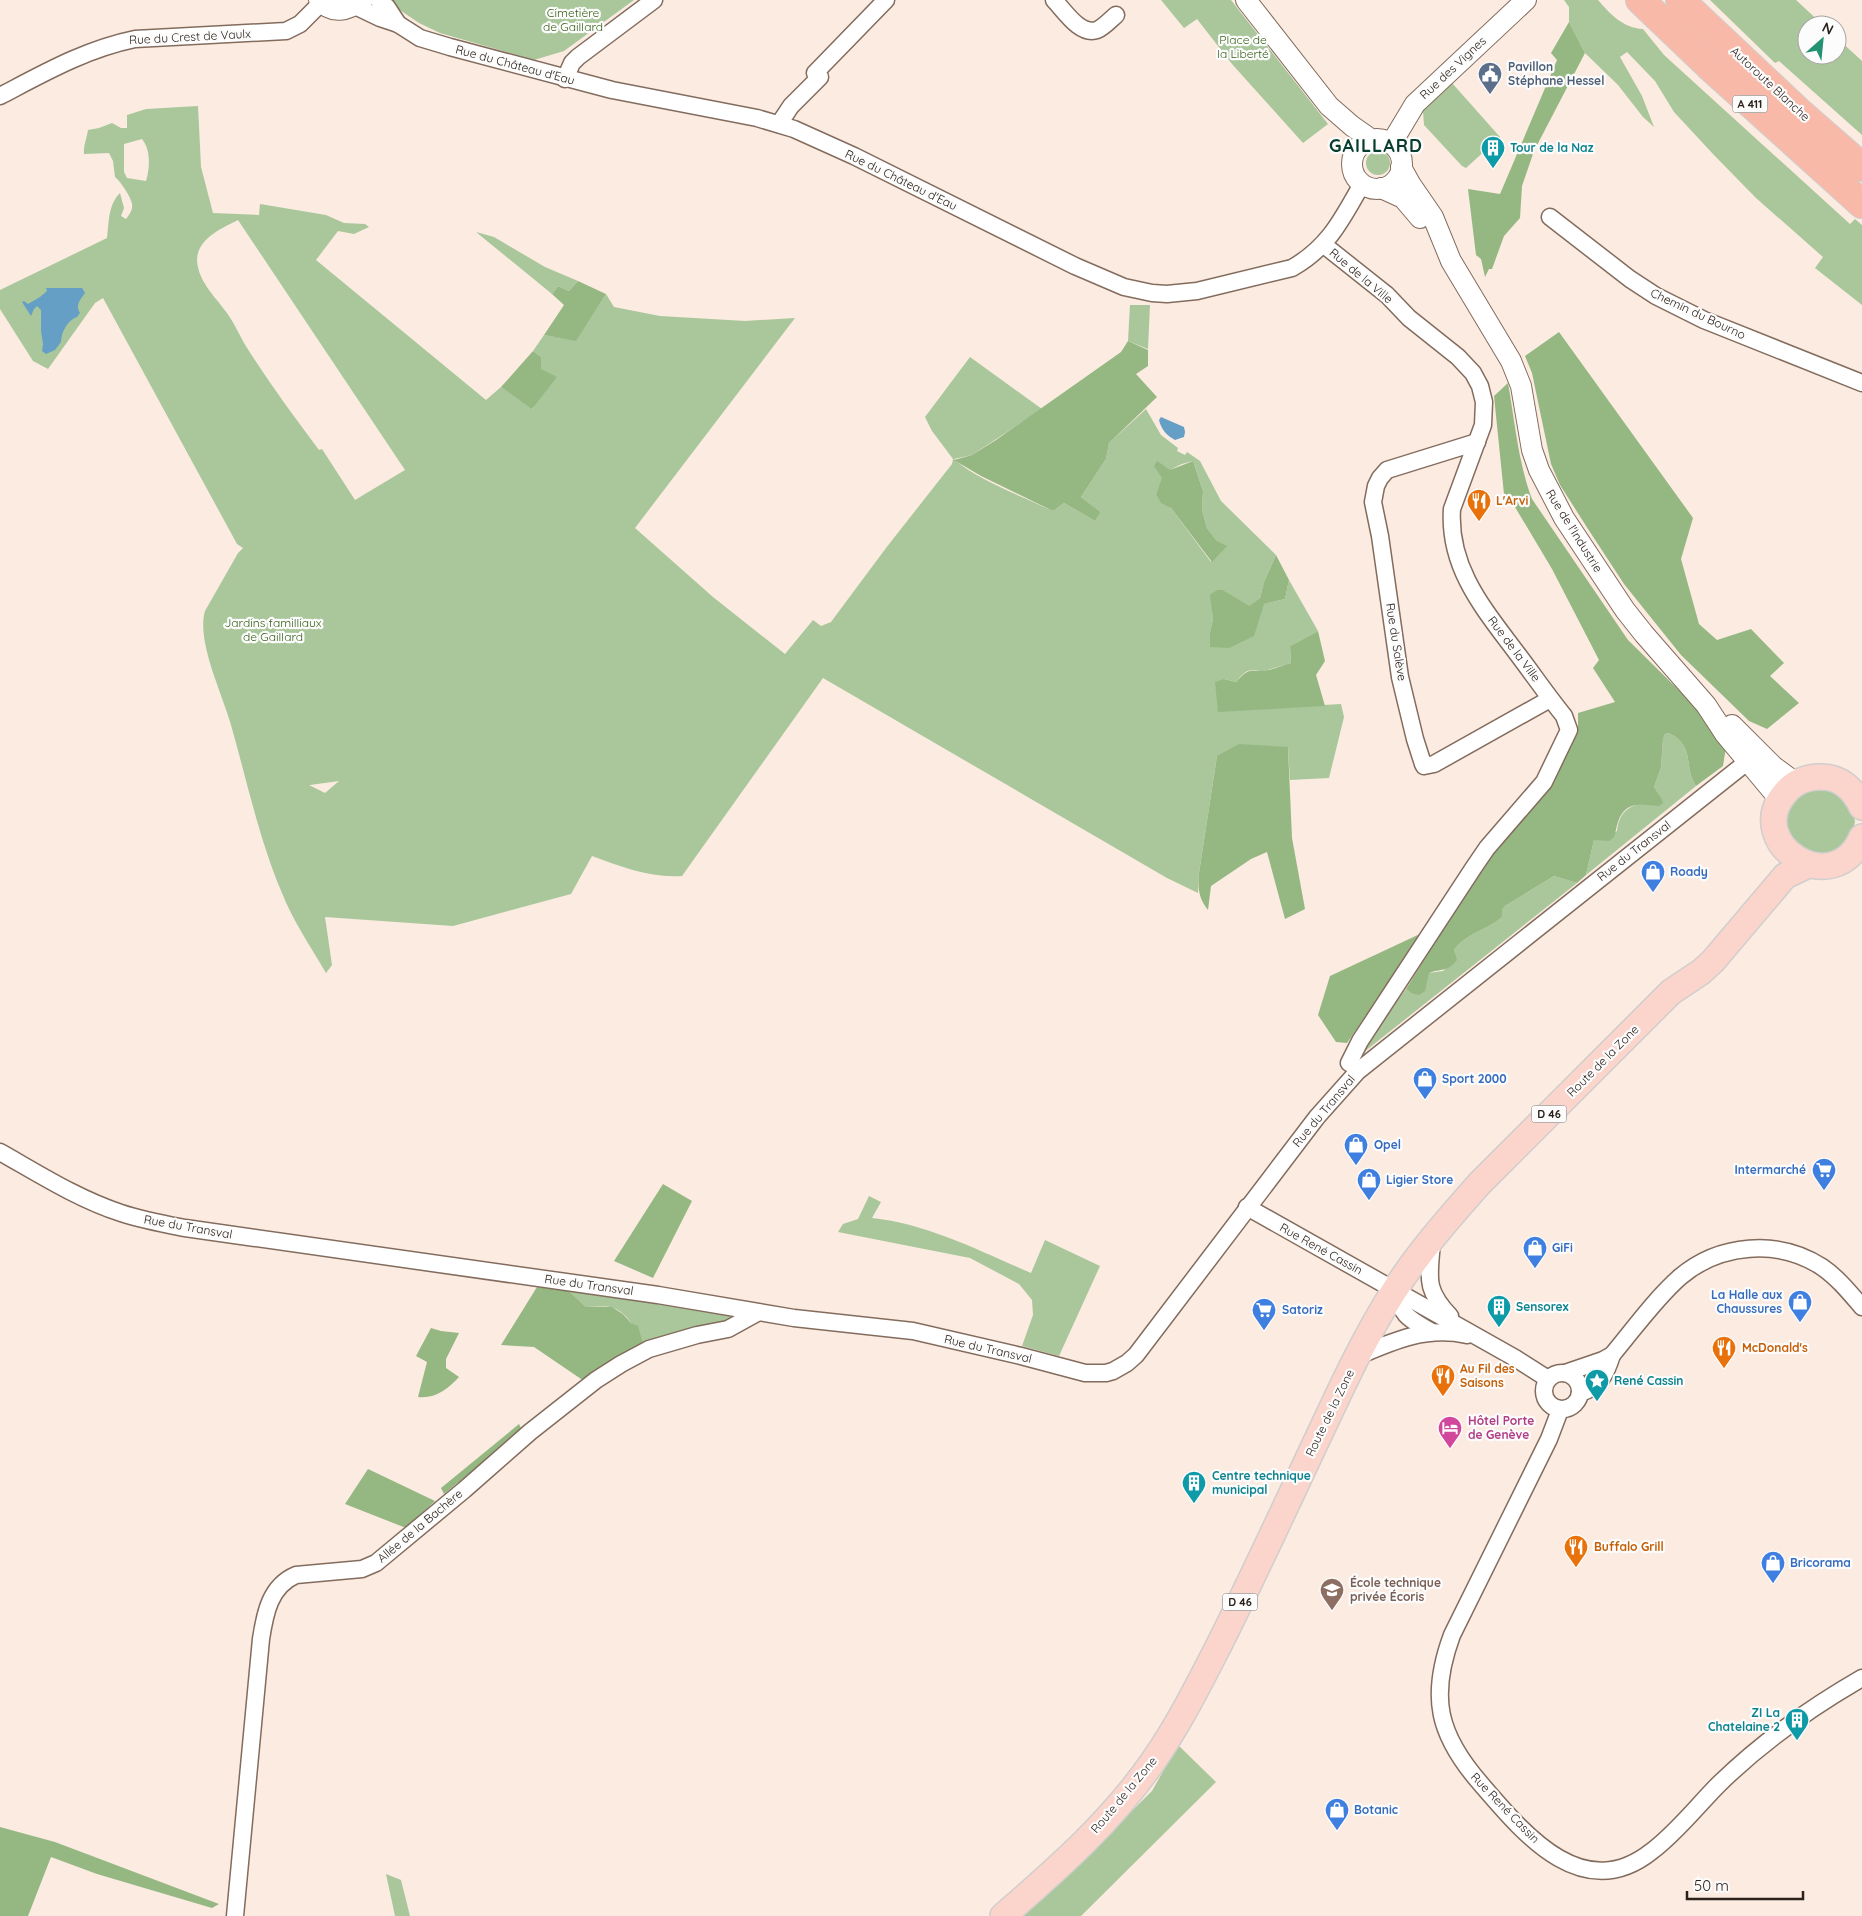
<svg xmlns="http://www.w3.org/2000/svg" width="1862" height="1916" viewBox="0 0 1862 1916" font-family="Quicksand,sans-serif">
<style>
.green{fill:#a9c79a;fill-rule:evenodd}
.forest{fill:#95b883}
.water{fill:#659fc5}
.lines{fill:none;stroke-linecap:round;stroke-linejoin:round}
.minor-casing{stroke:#836c5d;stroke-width:19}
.tertiary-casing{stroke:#836c5d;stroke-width:22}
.primary-casing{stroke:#d0cecd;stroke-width:28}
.motorway-casing{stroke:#d0cecd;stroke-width:30}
.minor{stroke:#fff;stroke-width:16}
.tertiary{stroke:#fff;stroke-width:20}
.primary{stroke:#fbd5cb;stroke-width:25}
.motorway{stroke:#f8b9a9;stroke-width:28}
.labels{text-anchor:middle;stroke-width:4.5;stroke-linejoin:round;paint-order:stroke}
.shield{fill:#fcfcfc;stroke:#6a635e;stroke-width:1}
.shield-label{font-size:11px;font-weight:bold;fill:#2b211b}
.park-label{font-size:12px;fill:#345f15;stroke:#fcfcfc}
.street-label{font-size:12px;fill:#2b211b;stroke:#fcfcfc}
.service-label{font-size:12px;font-weight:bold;fill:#4e5e75;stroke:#fcfcfc;text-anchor:start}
.culture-label{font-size:12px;font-weight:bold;fill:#0d838f;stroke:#fcfcfc;text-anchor:start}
.food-label{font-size:12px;font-weight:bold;fill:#c56008;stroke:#fcfcfc;text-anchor:start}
.shop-label{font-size:12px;font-weight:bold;fill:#366cbe;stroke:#fcfcfc;text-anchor:start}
.hotel-label{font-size:12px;font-weight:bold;fill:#b23c85;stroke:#fcfcfc;text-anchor:start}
.education-label{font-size:12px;font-weight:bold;fill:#785e54;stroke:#fcfcfc;text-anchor:start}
.district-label{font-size:18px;font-weight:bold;letter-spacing:1px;fill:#073d2e;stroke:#fcfcfc}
</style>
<rect width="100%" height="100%" fill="#fbebe1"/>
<!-- green -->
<g class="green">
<polygon points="385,0 634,0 564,51 534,60 440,33 419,23"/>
<polygon points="1161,0 1231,0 1328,124 1303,143 1232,64 1197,19 1184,28"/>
<path d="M1564 0H1598C1610 14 1623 28 1643 29L1664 55 1850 224 1855 219 1862 225V305L1815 268 1823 257 1756 198 1713 154 1674 112 1655 81 1627 52 1620 57 1642 96 1654 127 1643 117 1618 85 1585 53 1569 22V7Z"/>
<polygon points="1710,0 1796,0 1823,25 1807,25 1807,55 1837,55 1837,38 1862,61 1862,135 1779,61 1775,63"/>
<polygon points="1452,83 1500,137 1466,168 1462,166 1424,125 1423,111"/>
<path d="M198 106 201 167 213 213 259 215 260 204 326 215 344 223 365 224 369 227 354 234 338 231 316 260 486 400 501 387 533 409 541 369V357L533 351 544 335 576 340 606 294 614 307 660 316 745 321 795 318 635 528 713 597 785 654 813 620 821 626 831 622 886 548 952 464 953 459 932 431 925 417 970 357 1042 409 972 455 954 459C977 480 1024 497 1053 511L1064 503 1095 521 1101 512 1081 497 1106 459 1109 443 1146 409 1161 435 1178 448 1177 451 1185 455 1187 452 1200 461 1221 501 1276 555 1264 582 1260 598 1248 607 1223 590 1211 595 1213 619 1210 632 1263 604 1285 599 1289 580 1318 631 1290 646 1291 663C1283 665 1275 668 1268 670 1251 674 1251 663 1236 682L1224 679 1218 711 1341 704 1344 717 1329 778 1290 780 1288 747 1217 756 1199 873 1198 893 1167 878 823 678 682 876C650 878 622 867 592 856L571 894 453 926 325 917 332 965 326 973C311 947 293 921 282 893 259 839 247 781 231 725 223 695 196 641 205 611L238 553 243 548 237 544 103 298 95 303 48 369 33 361 0 309V290L107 238C109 222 108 205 120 193L124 208 121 216 126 219C129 215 133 210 132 204 131 197 121 182 115 177L113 161 109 153 84 154C83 146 87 138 88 130L99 128 112 123 121 128H127V115L146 109ZM142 139C151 150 150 168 146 181L127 178 124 172V144ZM238 220 405 470 355 500 322 449 319 450C293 415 267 380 244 343 239 334 235 325 229 316 218 299 198 283 197 260 197 239 222 228 238 220ZM1193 461 1203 491 1202 510 1207 528 1217 541 1211 562 1171 508 1156 494C1164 473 1171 466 1193 461ZM339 781 325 793 309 785H310Z"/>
<circle cx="1378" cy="163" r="12"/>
<polygon points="476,232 494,237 545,267 578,281 569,291 558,286 552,294"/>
<polygon points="1130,305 1150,305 1148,349 1128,341"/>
<path d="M1669 733C1696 747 1683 766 1696 786L1586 875 1594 840H1601L1617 831C1619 811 1632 801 1652 805L1661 797 1654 787 1661 768 1663 739 1665 734Z"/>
<path d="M1810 787 1836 790 1853 811 1855 822 1852 833 1850 838 1834 853 1813 856C1787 835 1782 839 1789 804Z"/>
<path d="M1554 876 1577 883 1364 1052 1374 1032 1406 989 1411 993 1426 984 1428 973 1443 971 1456 960 1454 950C1466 933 1488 930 1502 917V910L1505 906Z"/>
<path d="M869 1196 881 1202 872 1218C928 1224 980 1251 1031 1273L1045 1240 1100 1266 1059 1356 1022 1346 1033 1315 1032 1300 1019 1284 970 1258 838 1232 843 1224 858 1219Z"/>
<path d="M569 1291 692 1306 730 1314 729 1323 643 1344C636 1331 627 1310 610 1307 603 1306 594 1307 586 1307Z"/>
<polygon points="1178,1745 1216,1782 1081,1916 1023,1916 1044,1898 1152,1791"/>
<polygon points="386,1874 401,1880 410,1916 395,1916"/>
</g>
<!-- forest -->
<g class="forest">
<polygon points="1569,22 1585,53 1534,151 1522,186 1520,218 1504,236 1492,269 1489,269 1485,277 1481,259 1476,255 1468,189 1500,194 1557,60 1551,53"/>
<polygon points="578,281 606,294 576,341 544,335 564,305 552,294 558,286 569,291"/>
<polygon points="1559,332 1693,518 1681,559 1699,624 1717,640 1751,629 1784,663 1770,676 1799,703 1767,729 1749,721 1681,655 1624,584 1588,529 1560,485 1551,464 1532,373 1525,356"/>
<polygon points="1128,341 1148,350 1148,366 1136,374 1157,397 1109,443 1106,459 1081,497 1101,512 1095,521 1064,503 1053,511 981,476 954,460 972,455 996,440 1121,352"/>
<polygon points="533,351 541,357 541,369 557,377 532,409 501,387"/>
<path d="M1508 383C1515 422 1518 462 1532 499L1628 640 1704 715 1726 747 1723 766 1696 786C1683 766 1696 747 1669 733L1665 734 1663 739 1661 768 1654 787 1661 797 1663 803 1659 806C1641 805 1626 800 1618 822 1616 827 1616 832 1614 837L1609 841 1594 840 1586 875 1577 883 1554 876 1505 906 1502 910V917C1488 930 1466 933 1454 950L1457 960C1447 973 1441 968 1429 973L1425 991 1419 995 1411 993 1406 989 1479 871 1545 793 1578 730V713L1615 702 1593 668 1599 660 1552 569 1512 502 1505 504 1494 396Z"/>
<polygon points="1157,461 1170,470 1193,461 1203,491 1202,510 1207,528 1217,541 1227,546 1212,562 1171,508 1161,503 1156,494 1162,478 1154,466"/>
<polygon points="1276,555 1289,580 1285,599 1264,604 1254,636 1229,648 1210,647 1210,632 1213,619 1210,595 1217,590 1223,590 1249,606 1260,598 1264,582"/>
<path d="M1318 631 1325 661 1316 675 1325 706 1218 712 1215 682 1224 679 1236 682C1252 664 1250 674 1268 670 1275 669 1283 665 1291 663L1290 646Z"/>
<path d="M1239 744 1288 747 1292 838 1305 909 1285 919 1267 852 1251 859 1211 886 1208 910C1198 897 1198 888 1199 873L1217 756Z"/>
<polygon points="1422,933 1347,1043 1336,1042 1318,1015 1330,976"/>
<polygon points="663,1184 692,1201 653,1278 614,1261"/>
<polygon points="537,1287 569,1291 586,1307 612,1307 623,1314 631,1323 638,1326 643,1344 609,1361 584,1381 534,1347 501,1345"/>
<path d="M431 1328 441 1331 459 1333 446 1359V1368L459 1377C448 1389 435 1399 418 1397L427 1362 416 1356Z"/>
<polygon points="519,1424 522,1430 444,1494 441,1488"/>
<polygon points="368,1469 435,1501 406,1528 345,1504"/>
<polygon points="0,1827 55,1842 219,1904 212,1908 97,1874 51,1857 28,1916 0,1916"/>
</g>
<!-- water -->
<g class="water">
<path d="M46 288H82L85 293C80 300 75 305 80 313L77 317C68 320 61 332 61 342L55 350 46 354 42 351 43 344 41 331V310L37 306 34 309 31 316 22 302 24 301 28 304 40 297 47 291Z"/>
<path d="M1161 417 1184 427 1185 432 1184 437 1175 440C1167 436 1161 429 1159 420Z"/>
</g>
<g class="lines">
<defs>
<g id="minor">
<polyline points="378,0 387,7 398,24"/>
<path d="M1054 0C1064 10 1080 36 1097 30 1104 27 1110 20 1116 15"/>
<path d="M355 6 380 18 398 24 420 38 450 47 612 90 757 118 794 129 854 156 1075 266 1124 287 1152 293 1167 294 1197 291 1292 268C1329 247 1342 219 1362 184"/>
<polyline points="565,79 572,63 578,57 654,0"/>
<path d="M0 96C44 73 86 49 135 39L286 31 300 24 321 3"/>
<polyline points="779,124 791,106 820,77 815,73 886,0"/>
<polyline points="1550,217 1630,279 1656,296 1704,320 1862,383"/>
<path d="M1324 245 1387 295 1409 318 1458 357 1473 373 1480 386 1484 402 1483 425 1452 509C1448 567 1483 608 1516 652 1532 673 1547 695 1564 716L1569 730 1544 782 1487 848 1474 867 1360 1041 1349 1063"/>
<polyline points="1477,442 1387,470 1380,478 1376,486 1373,502 1380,536 1400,677 1415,739 1423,764 1424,766 1434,764 1550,699"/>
<path d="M0 1152C39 1174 78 1199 121 1213 142 1220 164 1224 185 1228L658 1295 794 1318 913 1331 1021 1356 1085 1373H1106L1113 1371 1127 1363 1136 1355 1317 1117 1358 1071 1747 762"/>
<polyline points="1247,1207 1515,1358 1548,1379"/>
<path d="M1432 1240C1430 1276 1423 1288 1450 1316"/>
<path d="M1395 1290C1403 1318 1408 1318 1432 1332"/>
<path d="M1356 1357C1393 1341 1426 1326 1467 1335"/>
<circle cx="1562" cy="1391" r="18"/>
<path d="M1565 1373 1603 1360 1612 1355C1633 1330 1655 1299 1680 1277 1719 1244 1778 1238 1822 1267 1838 1278 1850 1293 1862 1307"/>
<path d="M1580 1393C1600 1387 1606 1374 1612 1355"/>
<path d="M1560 1410 1549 1439 1452 1635C1429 1697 1438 1735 1481 1784 1524 1834 1583 1906 1652 1851 1677 1832 1697 1806 1719 1784 1762 1742 1810 1708 1862 1678"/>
<path d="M235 1916 261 1639C265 1613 270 1586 296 1575L362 1569 376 1563 464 1490 530 1432 596 1380 621 1364 649 1349 697 1335 728 1329 757 1313"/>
</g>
<g id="tertiary">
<path d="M319 0C332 15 348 11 362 0"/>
<polyline points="1246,0 1329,106 1352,126 1372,140"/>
<circle cx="1377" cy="164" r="25"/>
<polyline points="1391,144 1415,104 1526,0"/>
<polyline points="1401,167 1411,185 1433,217 1451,261 1511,361 1521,386 1532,450 1539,470 1564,518 1625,610 1644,634 1706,705 1725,734 1780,800"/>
<polyline points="1381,188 1403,198 1420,218"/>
<polyline points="1732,725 1773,766 1796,783"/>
</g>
<g id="primary">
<path d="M1862 807C1854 790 1841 777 1822 777 1808 776 1794 782 1785 793 1742 843 1834 903 1862 837"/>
<path d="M1003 1916C1057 1869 1113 1820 1154 1760 1179 1724 1199 1684 1219 1645 1255 1573 1288 1501 1322 1429 1344 1382 1366 1335 1394 1291 1418 1253 1449 1218 1479 1184L1671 992 1701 972 1713 961 1785 876 1808 865"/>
</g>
<g id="motorway">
<polyline points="1640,0 1708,65 1862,204"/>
<polyline points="1680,0 1798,111 1862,167"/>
</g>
</defs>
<!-- minor casing -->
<use href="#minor" class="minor-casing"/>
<!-- tertiary casing -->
<use href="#tertiary" class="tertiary-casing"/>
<!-- primary casing -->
<use href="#primary" class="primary-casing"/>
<!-- motorway casing -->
<use href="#motorway" class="motorway-casing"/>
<!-- minor -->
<use href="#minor" class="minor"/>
<!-- tertiary -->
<use href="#tertiary" class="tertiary"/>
<!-- primary -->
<use href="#primary" class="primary"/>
<!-- motorway -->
<use href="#motorway" class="motorway"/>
</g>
<!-- icons -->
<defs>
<symbol id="civic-pin" viewBox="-11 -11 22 30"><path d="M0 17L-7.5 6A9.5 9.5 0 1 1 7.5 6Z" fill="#5c6f8a" stroke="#fcfcfc"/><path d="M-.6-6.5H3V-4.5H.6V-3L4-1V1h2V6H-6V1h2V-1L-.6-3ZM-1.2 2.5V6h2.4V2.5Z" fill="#fff"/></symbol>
<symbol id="building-pin" viewBox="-11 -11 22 30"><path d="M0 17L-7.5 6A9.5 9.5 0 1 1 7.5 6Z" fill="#0f9aa8" stroke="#fcfcfc"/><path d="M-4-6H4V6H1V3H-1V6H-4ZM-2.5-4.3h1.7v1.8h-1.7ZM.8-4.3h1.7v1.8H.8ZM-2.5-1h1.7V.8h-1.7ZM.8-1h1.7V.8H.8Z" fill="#fff"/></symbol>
<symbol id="restaurant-pin" viewBox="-11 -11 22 30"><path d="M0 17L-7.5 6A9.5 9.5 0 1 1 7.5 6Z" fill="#e8710a" stroke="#fcfcfc"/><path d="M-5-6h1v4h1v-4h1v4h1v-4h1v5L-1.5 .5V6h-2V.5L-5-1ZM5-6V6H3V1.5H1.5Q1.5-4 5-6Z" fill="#fff"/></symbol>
<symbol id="shop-pin" viewBox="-11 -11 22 30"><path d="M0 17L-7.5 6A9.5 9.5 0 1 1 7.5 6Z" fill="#3f7fe0" stroke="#fcfcfc"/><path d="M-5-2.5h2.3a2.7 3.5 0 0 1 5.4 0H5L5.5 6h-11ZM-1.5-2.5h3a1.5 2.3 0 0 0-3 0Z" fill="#fff"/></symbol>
<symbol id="supermarket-pin" viewBox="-11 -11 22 30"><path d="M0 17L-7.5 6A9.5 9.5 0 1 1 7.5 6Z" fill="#3f7fe0" stroke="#fcfcfc"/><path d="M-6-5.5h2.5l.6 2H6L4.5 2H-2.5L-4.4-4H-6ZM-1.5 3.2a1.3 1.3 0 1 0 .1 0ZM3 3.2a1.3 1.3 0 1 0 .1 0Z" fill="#fff"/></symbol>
<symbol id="sight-pin" viewBox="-11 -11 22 30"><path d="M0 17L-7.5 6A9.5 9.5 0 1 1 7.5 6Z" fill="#0f9aa8" stroke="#fcfcfc"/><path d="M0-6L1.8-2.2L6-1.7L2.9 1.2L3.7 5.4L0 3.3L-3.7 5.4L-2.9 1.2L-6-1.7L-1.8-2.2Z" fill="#fff"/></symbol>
<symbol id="hotel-pin" viewBox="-11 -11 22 30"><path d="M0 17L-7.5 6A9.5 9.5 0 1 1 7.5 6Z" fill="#d1479c" stroke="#fcfcfc"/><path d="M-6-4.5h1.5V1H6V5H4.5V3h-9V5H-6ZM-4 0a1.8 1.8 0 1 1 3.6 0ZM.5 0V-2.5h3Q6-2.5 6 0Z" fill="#fff"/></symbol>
<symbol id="university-pin" viewBox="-11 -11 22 30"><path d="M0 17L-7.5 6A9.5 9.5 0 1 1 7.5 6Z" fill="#8d6e63" stroke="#fcfcfc"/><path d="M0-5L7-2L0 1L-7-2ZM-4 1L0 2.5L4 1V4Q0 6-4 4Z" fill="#fff"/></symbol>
</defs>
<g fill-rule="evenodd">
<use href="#civic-pin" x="1476" y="60" width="28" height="38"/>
<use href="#building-pin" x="1479" y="134" width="28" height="38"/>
<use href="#restaurant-pin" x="1465" y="487" width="28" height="38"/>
<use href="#shop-pin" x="1639" y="858" width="28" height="38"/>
<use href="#shop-pin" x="1411" y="1065" width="28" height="38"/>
<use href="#shop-pin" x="1342" y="1131" width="28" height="38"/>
<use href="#supermarket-pin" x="1810" y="1156" width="28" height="38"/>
<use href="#shop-pin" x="1355" y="1166" width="28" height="38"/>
<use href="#shop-pin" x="1521" y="1234" width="28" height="38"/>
<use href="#shop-pin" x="1786" y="1288" width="28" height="38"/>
<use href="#building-pin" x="1485" y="1293" width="28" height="38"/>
<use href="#supermarket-pin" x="1250" y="1296" width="28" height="38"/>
<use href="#restaurant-pin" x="1710" y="1334" width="28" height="38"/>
<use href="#restaurant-pin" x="1429" y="1362" width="28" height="38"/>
<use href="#sight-pin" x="1583" y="1367" width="28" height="38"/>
<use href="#hotel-pin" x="1436" y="1414" width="28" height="38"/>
<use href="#building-pin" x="1180" y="1469" width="28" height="38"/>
<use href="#restaurant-pin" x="1562" y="1533" width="28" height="38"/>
<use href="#shop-pin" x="1759" y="1549" width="28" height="38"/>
<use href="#university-pin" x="1318" y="1576" width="28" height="38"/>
<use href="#building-pin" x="1783" y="1706" width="28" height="38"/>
<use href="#shop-pin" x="1323" y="1796" width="28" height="38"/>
</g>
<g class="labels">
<!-- shield labels -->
<g class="shield">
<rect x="1732.5" y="95.5" width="35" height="17" rx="4"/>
<rect x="1531.5" y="1105.5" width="35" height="17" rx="4"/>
<rect x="1222.5" y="1593.5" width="35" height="17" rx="4"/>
</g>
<g class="shield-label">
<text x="1750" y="108">A 411</text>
<text x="1549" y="1118">D 46</text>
<text x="1240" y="1606">D 46</text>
</g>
<!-- park labels -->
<g class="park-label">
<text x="573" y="17">Cimetière<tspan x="573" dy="14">de Gaillard</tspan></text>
<text x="1243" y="44">Place de<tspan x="1243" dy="14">la Liberté</tspan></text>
<text x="273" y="627">Jardins familliaux<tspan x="273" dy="14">de Gaillard</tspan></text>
</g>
<!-- street labels -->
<g class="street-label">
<text transform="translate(190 37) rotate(-3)" y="4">Rue du Crest de Vaulx</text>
<text transform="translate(515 65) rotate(15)" y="4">Rue du Château d'Eau</text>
<text transform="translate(1453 68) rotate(-43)" y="4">Rue des Vignes</text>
<text transform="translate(1770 84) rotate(43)" y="4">Autoroute Blanche</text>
<text transform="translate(901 180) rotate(26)" y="4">Rue du Château d'Eau</text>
<text transform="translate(1361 276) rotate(40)" y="4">Rue de la Ville</text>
<text transform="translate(1698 314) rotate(25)" y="4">Chemin du Bourno</text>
<text transform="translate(1574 531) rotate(58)" y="4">Rue de l'Industrie</text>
<text transform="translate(1396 642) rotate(81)" y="4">Rue du Salève</text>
<text transform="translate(1514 649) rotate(53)" y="4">Rue de la Ville</text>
<text transform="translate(1634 851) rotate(-38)" y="4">Rue du Transval</text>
<text transform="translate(1603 1061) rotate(-45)" y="4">Route de la Zone</text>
<text transform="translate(1324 1111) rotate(-50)" y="4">Rue du Transval</text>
<text transform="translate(188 1227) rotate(10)" y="4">Rue du Transval</text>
<text transform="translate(1321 1249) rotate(29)" y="4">Rue René Cassin</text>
<text transform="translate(589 1285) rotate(8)" y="4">Rue du Transval</text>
<text transform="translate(988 1349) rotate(13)" y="4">Rue du Transval</text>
<text transform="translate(1330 1413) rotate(-64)" y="4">Route de la Zone</text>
<text transform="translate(420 1526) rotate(-40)" y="4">Allée de la Bachère</text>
<text transform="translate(1124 1795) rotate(-50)" y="4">Route de la Zone</text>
<text transform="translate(1505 1808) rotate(46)" y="4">Rue René Cassin</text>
</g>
<!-- service labels -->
<g class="service-label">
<text x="1508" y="71">Pavillon<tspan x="1508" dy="14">Stéphane Hessel</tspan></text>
</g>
<!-- culture labels -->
<g class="culture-label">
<text x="1510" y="152">Tour de la Naz</text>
<text x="1516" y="1311">Sensorex</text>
<text x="1614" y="1385">René Cassin</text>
<text x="1212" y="1480">Centre technique<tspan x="1212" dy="14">municipal</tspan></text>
<text x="1780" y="1717" text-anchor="end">ZI La<tspan x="1780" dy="14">Chatelaine 2</tspan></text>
</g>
<!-- food labels -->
<g class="food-label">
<text x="1496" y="505">L'Arvi</text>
<text x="1742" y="1352">McDonald's</text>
<text x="1460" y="1373">Au Fil des<tspan x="1460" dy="14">Saisons</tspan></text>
<text x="1594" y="1551">Buffalo Grill</text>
</g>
<!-- shop labels -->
<g class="shop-label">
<text x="1670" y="876">Roady</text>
<text x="1442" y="1083">Sport 2000</text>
<text x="1374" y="1149">Opel</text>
<text x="1806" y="1174" text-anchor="end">Intermarché</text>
<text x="1386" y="1184">Ligier Store</text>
<text x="1552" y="1252">GiFi</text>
<text x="1782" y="1299" text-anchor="end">La Halle aux<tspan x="1782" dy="14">Chaussures</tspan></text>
<text x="1282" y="1314">Satoriz</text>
<text x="1790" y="1567">Bricorama</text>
<text x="1354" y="1814">Botanic</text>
</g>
<!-- hotel labels -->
<g class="hotel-label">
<text x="1468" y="1425">Hôtel Porte<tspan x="1468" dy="14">de Genève</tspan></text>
</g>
<!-- education labels -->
<g class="education-label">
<text x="1350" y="1587">École technique<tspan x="1350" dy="14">privée Écoris</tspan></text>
</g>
<!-- district labels -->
<g class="district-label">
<text x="1376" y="152">GAILLARD</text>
</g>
</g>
<!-- north arrow -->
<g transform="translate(1822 40) rotate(27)"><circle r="24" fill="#fcfcfc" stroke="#a8a4a2"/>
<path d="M0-4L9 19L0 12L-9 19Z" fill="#229273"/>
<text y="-8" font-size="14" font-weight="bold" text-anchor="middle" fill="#2b211b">N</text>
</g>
<!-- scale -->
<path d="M1687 1891v8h116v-8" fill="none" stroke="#2b211b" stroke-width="2.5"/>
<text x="1694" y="1891" font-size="15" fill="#2b211b" stroke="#fcfcfc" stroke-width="4" paint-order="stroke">50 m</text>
</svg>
